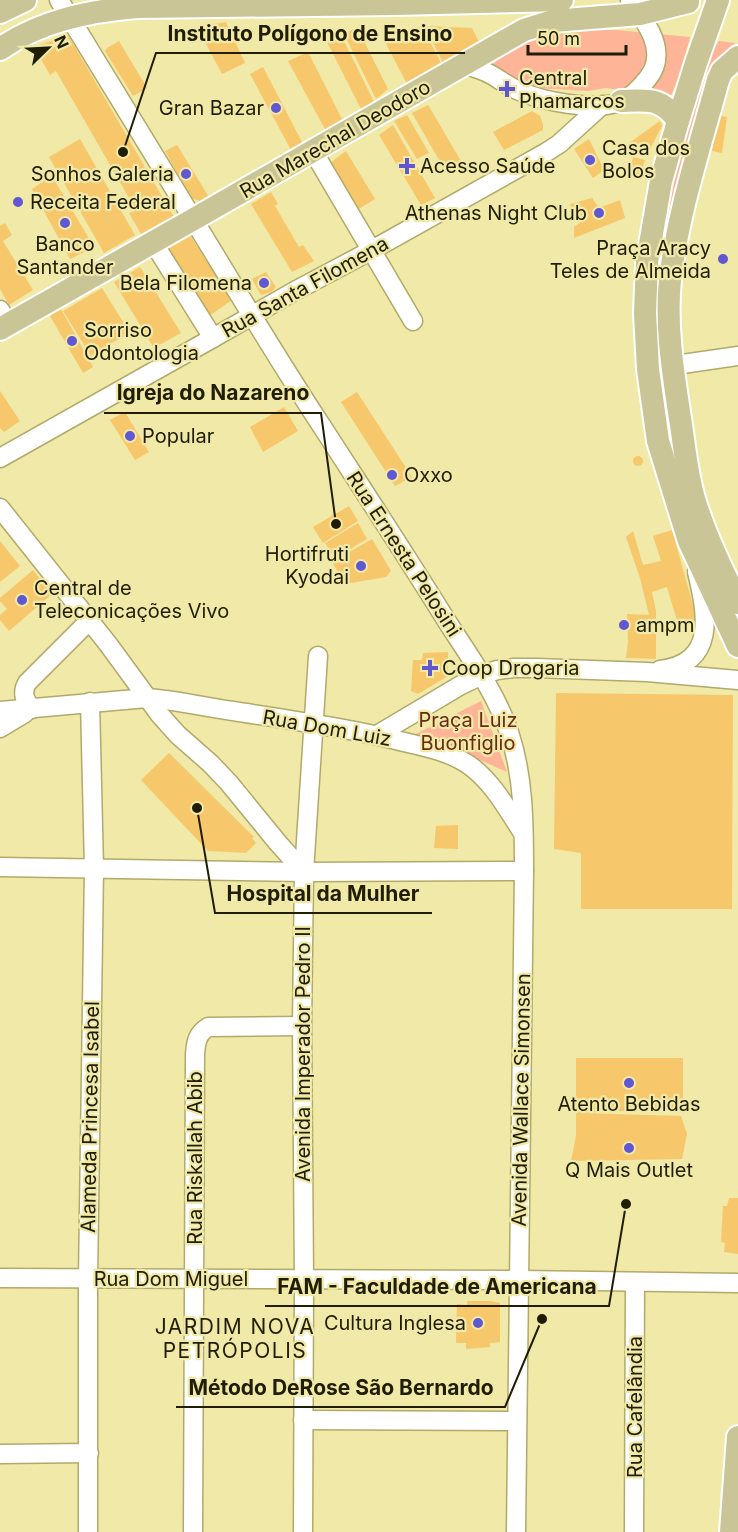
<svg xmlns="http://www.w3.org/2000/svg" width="738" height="1532" viewBox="0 0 738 1532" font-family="Inter,sans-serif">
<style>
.green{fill:#feb497}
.building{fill:#f7c76b}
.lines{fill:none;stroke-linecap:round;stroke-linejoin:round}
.minor-casing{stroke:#b1aa6a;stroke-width:21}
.major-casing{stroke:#fff;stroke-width:26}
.minor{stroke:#fff;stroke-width:18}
.major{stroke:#cac596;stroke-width:22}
.poi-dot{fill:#6157d0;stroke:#f0e9a7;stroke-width:2}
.labels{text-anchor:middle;stroke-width:4.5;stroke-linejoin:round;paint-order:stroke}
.poi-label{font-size:20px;fill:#201d03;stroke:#f0e9a7;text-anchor:start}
.street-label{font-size:20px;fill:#201d03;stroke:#f0e9a7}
.park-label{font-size:20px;fill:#672c13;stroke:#f0e9a7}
.neighbourhood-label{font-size:21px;letter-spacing:1.5px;fill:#201d03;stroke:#f0e9a7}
.leader{fill:none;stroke:#201d03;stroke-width:2}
.callout-dot{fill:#201d03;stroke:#f0e9a7;stroke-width:2}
.callout-label{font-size:21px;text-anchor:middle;font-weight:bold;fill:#201d03;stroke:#f0e9a7;stroke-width:4.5;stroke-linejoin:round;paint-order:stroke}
</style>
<rect width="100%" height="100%" fill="#f0e9a7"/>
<!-- green -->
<g class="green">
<path d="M584 30H616L690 37 680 75 670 98 606 88 588 91 539 88 516 82 494 72 493 64C524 35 542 32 584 30Z"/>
<polygon points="719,41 735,43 715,67 664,350 654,349 658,236 689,118 709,56"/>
<polygon points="481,701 507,772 460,751 408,738"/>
</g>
<!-- building -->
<g class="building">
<polygon points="226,22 245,63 222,74 197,27"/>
<polygon points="422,26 442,65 426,72 407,84 383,38 407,32"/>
<polygon points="425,26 472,28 480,44 444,65"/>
<polygon points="357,27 388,89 376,99 344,34"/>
<polygon points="68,35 174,217 141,234 129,213 136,210 56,71 50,75 34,47"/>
<polygon points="341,35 376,106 364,115 327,42"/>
<polygon points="119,41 147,88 133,96 105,51 107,48"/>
<polygon points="308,52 343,121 326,131 288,61"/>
<polygon points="263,67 302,142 291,150 250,74"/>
<polygon points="428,105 461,161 446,172 412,113"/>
<polygon points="532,111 540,116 543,124 543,130 504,150 493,132"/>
<polygon points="407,115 429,153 417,159 394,121"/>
<polygon points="717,116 727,117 722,153 712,151"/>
<polygon points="660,121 662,126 647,155 636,155 627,152 629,143"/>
<polygon points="393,125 435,198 421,205 379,135"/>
<polygon points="80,139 135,235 104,253 49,157"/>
<polygon points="589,139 604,170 593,178 574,149"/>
<polygon points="177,145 209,197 200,201 191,198 165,151"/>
<polygon points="346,151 375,199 357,210 330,163"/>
<polygon points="633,157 645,160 640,175 629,176"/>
<polygon points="52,176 94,247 70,259 32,189"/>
<polygon points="271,192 278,204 275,206 299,247 303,245 314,261 292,272 251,204"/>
<polygon points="592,198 599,208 620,200 625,218 574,238 574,227 580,223 570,204"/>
<polygon points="5,223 12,235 3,241 33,290 9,305 0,289 0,226"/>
<polygon points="189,234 232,300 209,316 167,248"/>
<polygon points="140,267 181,333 154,348 114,282"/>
<polygon points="266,272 276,287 271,292 261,295 252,279"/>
<polygon points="102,288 130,333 102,348 91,356 63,311"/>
<polygon points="61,309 93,367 83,373 50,316"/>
<polygon points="0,391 20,421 4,432 0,428"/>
<polygon points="357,392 412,477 395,486 341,402"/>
<polygon points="284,407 298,431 263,452 250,427"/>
<polygon points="125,412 149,452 135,460 110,420"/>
<circle cx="638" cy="461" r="5"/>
<polygon points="349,506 358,521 323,543 313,527"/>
<polygon points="358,523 367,539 335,558 325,543"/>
<polygon points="672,530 697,619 696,625 679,627 667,587 652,592 656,611 656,659 626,658 628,642 627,614 649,615 640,578 626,537 633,531 643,565 661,561 653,536"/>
<polygon points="372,539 391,571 386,577 345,584 332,562"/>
<polygon points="0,541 20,566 0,582"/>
<polygon points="33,570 52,594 9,631 0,620 0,615 7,609 0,601 0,598"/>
<polygon points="448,652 448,676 418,694 411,691 413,660 422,660 423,653"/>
<polygon points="556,693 733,695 732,909 581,909 581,853 554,849"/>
<polygon points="169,753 254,837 252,838 256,843 246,853 208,851 141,780"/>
<polygon points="458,825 458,849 434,848 436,826"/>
<polygon points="576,1058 683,1058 683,1108 582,1113 681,1116 687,1134 682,1159 571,1161 576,1136"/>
<polygon points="729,1198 738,1198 738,1254 724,1252 725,1243 721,1242 723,1206 727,1206"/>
<polygon points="467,1301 491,1301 500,1303 500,1342 490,1343 490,1347 466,1349 466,1343 456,1343 457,1304 467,1305"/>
</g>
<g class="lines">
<defs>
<g id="minor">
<path d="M59 0C104 73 149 146 193 219 236 289 278 360 323 428 365 493 407 557 448 623 470 657 496 693 509 732 524 777 524 824 524 871L516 1532"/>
<path d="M464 65C473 67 482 70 490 74 499 79 508 86 517 90 543 102 593 111 620 102 631 98 641 87 648 78 669 52 646 22 630 0"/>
<polyline points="313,151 413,321"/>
<polyline points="153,242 213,338"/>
<polyline points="0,310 8,324"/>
<polyline points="648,369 738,356"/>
<polyline points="0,458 213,338 293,292 372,250 545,153 559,144 602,105"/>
<polyline points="0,508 108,644 160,715 178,735 211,764 229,783 278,843 304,872 302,1026 304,1280 303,1532"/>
<path d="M660 670C717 663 707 614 697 572"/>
<path d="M32 709C25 700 21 694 27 683L90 620"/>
<path d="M0 711 147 698C176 700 204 707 233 711 290 720 348 728 404 742 426 747 450 752 469 765 493 782 507 809 523 833"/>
<polyline points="0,728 25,713"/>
<polyline points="377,735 461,685 480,676 497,670 514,668 537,668 647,672 738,680"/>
<polyline points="0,867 304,872 524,871"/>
<polyline points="304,872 318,656"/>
<polyline points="0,1278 519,1280 738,1283"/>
<polyline points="303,1420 516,1421"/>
<polyline points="0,1454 89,1453"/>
<polyline points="88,1532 88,1279 94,868 90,702"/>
<path d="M193 1532 195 1054C196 1042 197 1034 208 1027L302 1026"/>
<polyline points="634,1532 635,1282"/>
</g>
<g id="major">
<polyline points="718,0 696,63 678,121 661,181 647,262 645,313 648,369 658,441 689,541 738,646"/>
<polyline points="0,12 25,0"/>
<path d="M0 49C40 21 89 11 137 7L396 4 562 0"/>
<path d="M738 57 722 71 718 80C700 146 678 212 670 280 665 328 674 378 681 425 685 451 687 477 695 502 706 537 722 570 738 603"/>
<path d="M621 101C647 100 662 97 678 121"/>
<polyline points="0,329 194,219 524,30 553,21 640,14 688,2"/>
<polyline points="731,1532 738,1437"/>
</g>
</defs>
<!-- minor casing -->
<use href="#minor" class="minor-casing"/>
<!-- major casing -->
<use href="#major" class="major-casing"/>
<!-- minor -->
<use href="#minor" class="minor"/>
<!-- major -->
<use href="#major" class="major"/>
</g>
<!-- markers -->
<g class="poi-dot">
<path d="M504 80h6v6h6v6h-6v6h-6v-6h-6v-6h6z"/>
<circle cx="276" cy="108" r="6"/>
<circle cx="590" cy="160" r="6"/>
<path d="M404 157h6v6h6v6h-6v6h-6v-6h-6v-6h6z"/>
<circle cx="186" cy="174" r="6"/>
<circle cx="18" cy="202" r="6"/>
<circle cx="599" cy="213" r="6"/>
<circle cx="65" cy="223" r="6"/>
<circle cx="723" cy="259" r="6"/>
<circle cx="264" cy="283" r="6"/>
<circle cx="72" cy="341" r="6"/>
<circle cx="130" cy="436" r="6"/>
<circle cx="392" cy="475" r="6"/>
<circle cx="361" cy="566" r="6"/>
<circle cx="22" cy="600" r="6"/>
<circle cx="624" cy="625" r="6"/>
<path d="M427 659h6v6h6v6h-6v6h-6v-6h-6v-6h6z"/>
<circle cx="629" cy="1083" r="6"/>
<circle cx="629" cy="1148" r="6"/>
<circle cx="478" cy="1323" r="6"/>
</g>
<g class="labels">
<!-- poi labels -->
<g class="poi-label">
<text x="519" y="85">Central<tspan x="519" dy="23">Phamarcos</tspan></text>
<text x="264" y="115" text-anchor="end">Gran Bazar</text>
<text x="602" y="155">Casa dos<tspan x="602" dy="23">Bolos</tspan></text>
<text x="420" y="173">Acesso Saúde</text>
<text x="174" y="181" text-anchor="end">Sonhos Galeria</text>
<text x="30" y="209">Receita Federal</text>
<text x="587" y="220" text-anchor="end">Athenas Night Club</text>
<text x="65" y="251" text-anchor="middle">Banco<tspan x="65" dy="23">Santander</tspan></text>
<text x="711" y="255" text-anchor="end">Praça Aracy<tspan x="711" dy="23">Teles de Almeida</tspan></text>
<text x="252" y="290" text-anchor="end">Bela Filomena</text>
<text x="84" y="337">Sorriso<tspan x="84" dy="23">Odontologia</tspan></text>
<text x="142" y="443">Popular</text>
<text x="404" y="482">Oxxo</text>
<text x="349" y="561" text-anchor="end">Hortifruti<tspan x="349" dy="23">Kyodai</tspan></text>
<text x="34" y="595">Central de<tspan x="34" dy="23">Teleconicações Vivo</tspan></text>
<text x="636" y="632">ampm</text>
<text x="442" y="675">Coop Drogaria</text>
<text x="629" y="1111" text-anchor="middle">Atento Bebidas</text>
<text x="629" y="1177" text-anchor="middle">Q Mais Outlet</text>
<text x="466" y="1330" text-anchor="end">Cultura Inglesa</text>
</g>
<!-- street labels -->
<g class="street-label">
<text transform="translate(335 139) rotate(-30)" y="7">Rua Marechal Deodoro</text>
<text transform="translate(305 287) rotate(-29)" y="7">Rua Santa Filomena</text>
<text transform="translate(404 554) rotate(57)" y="7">Rua Ernesta Pelosini</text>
<text transform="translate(327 728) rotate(10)" y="7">Rua Dom Luiz</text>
<text transform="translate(303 1054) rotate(-90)" y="7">Avenida Imperador Pedro II</text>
<text transform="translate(521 1100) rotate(-89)" y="7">Avenida Wallace Simonsen</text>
<text transform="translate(90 1117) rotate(-89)" y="7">Alameda Princesa Isabel</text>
<text transform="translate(195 1158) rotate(-90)" y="7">Rua Riskallah Abib</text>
<text x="171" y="1286">Rua Dom Miguel</text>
<text transform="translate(635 1407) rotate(-90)" y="7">Rua Cafelândia</text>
</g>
<!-- park labels -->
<g class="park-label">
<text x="468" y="727">Praça Luiz<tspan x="468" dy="23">Buonfiglio</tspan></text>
</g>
<!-- neighbourhood labels -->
<g class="neighbourhood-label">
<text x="235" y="1334">JARDIM NOVA<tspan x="235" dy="24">PETRÓPOLIS</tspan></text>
</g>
</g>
<!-- callouts -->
<path class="leader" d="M123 152L156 53H465M336 524L321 413H104M197 808L215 913H432M626 1204L609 1306H265M542 1319L505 1407H176"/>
<g class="callout-dot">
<circle cx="123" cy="152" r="6"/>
<circle cx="336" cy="524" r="6"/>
<circle cx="197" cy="808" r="6"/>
<circle cx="626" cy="1204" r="6"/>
<circle cx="542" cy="1319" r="6"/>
</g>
<g class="callout-label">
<text x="310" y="41">Instituto Polígono de Ensino</text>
<text x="213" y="400">Igreja do Nazareno</text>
<text x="323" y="901">Hospital da Mulher</text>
<text x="437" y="1294">FAM - Faculdade de Americana</text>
<text x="341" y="1395">Método DeRose São Bernardo</text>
</g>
<!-- north arrow -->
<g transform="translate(48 48) rotate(66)" stroke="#f0e9a7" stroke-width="4.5" paint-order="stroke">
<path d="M0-4.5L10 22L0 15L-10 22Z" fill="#201d03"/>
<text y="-9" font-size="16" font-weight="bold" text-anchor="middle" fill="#201d03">N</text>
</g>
<!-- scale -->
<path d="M528 45v9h98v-9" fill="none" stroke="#201d03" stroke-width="3"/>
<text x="537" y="45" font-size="18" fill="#201d03" stroke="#f0e9a7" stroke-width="4.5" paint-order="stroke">50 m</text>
</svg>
